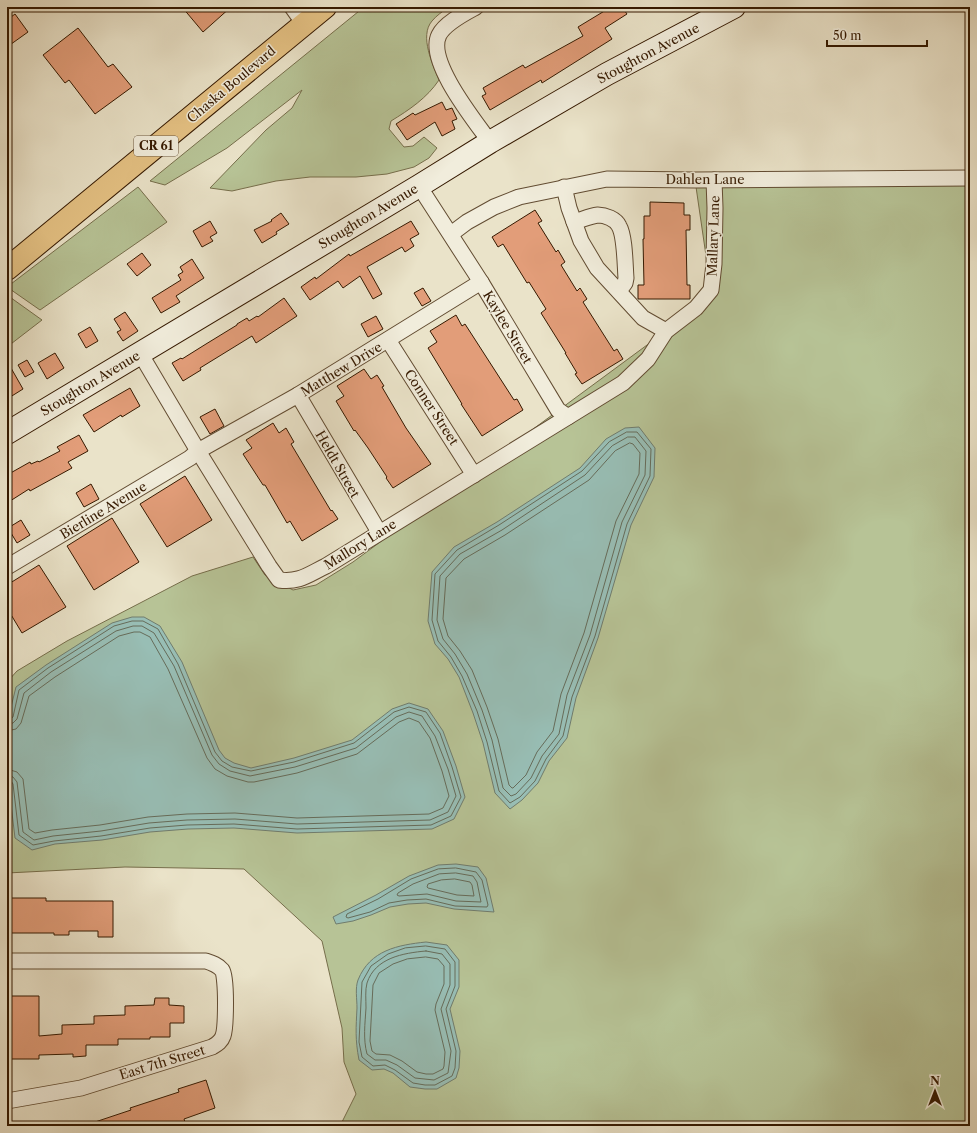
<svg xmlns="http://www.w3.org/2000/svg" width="977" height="1133" viewBox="0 0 977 1133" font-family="'Libre Caslon Text',serif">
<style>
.green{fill:#b7c396;stroke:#766e4b}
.water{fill:#98beb5;stroke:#707c6d}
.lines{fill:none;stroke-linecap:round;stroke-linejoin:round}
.shore{stroke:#666c5a;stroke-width:1}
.building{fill:#e29d79;stroke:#351900}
.street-casing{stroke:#624c32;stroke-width:17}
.secondary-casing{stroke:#351900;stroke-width:24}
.primary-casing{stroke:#351900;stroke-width:24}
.street{stroke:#f1eddc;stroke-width:15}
.secondary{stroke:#f1eddc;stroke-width:22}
.primary{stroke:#e5c284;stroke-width:22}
.labels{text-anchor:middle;stroke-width:3;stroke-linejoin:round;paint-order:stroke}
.shield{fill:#f1eddc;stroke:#6d5942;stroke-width:1}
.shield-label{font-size:12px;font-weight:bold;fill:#351900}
.street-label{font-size:13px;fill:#351900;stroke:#f1eddc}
</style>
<rect width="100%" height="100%" fill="#eae3c9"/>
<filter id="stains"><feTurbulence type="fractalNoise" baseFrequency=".005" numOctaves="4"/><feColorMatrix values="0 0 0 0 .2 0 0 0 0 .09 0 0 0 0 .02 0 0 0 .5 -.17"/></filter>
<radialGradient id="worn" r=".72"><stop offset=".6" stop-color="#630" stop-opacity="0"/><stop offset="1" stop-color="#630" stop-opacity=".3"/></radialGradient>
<!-- green -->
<g class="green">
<path d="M364 7H449C443 11 436 16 432 21 419 36 433 65 439 80 427 98 409 110 391 121L389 129 404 147 413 146 424 137 437 148 429 158 414 167 387 174 356 177H310L276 181 232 191 210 188 266 130 292 108 302 90 227 148 165 185 150 181Z"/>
<polygon points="695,180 970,183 970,1126 338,1126 342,1122 356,1094 344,1062 342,1028 322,941 244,869 125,867 7,873 7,682 17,671 67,641 192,576 253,557 265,575 293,590 316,585 353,562 666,331 711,290"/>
<polygon points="138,187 167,222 40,310 7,287"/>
<polygon points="7,295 42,320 7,347"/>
</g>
<!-- water -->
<g class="water">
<polygon points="639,427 655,448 654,477 631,525 598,638 576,698 567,738 549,761 538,783 522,800 510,809 495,793 483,743 473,713 459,677 448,659 435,644 428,621 432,572 454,547 497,522 580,468 606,439 625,428"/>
<polygon points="132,617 144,617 160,626 182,662 219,750 225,758 234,763 251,768 294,758 352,740 392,709 409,703 428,709 443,731 456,766 465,797 454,819 432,829 297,833 234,828 188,829 150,832 102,840 55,844 32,850 15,838 7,771 7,736 8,719 16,687 46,665 112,623"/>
<polygon points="456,864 478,867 486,878 494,912 454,909 426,903 408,904 390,907 371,915 353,921 336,924 333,917 376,895 409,876 438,865"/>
<path d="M426 942 447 945 459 960V987L450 1009 460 1051 459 1068 456 1078 437 1089H425L410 1087 393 1073 384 1069 372 1070 359 1060C355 1039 356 1028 357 1008 357 999 355 988 358 980 370 950 398 945 426 942Z"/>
</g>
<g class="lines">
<!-- shore -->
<g class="shore">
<polygon points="627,432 637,432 651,449 650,476 627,524 595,636 572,697 563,736 546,759 535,781 520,797 510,803 499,791 487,742 477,711 462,676 451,657 438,641 432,620 435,574 457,550 499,525 582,471 609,442"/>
<polygon points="628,437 635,437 646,451 645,475 622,522 590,635 567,695 559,734 542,756 531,778 516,794 511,796 503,788 492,740 482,710 467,674 455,654 443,639 437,620 440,576 460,554 502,530 585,475 612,446"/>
<polygon points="630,443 633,444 640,453 639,474 616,521 584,633 561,694 553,731 537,752 526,775 513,788 512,788 509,785 498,739 487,707 472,670 460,651 448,636 443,619 446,578 464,559 505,535 589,480 615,451"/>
<polyline points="7,720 10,719 13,717 19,690 48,668 114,626 132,621 143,621 158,629 178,664 215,752 222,761 232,767 251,771 294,762 354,743 394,712 409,707 426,712 440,733 452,767 461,797 451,816 431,825 297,829 234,824 187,825 150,828 101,836 54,841 33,845 19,835 13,784 11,781 7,780"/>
<polyline points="7,725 13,723 17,719 24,693 51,672 116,631 133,626 142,626 154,633 174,666 212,755 219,764 230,771 250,776 295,767 356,748 396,717 409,712 422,716 435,736 448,769 456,796 448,812 430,820 297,824 235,819 187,820 149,823 101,831 53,836 34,840 23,832 17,782 13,777 7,775"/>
<polyline points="7,731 16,729 21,723 29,696 55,677 119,636 134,632 140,632 150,637 168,669 207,758 215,769 227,776 248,782 254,782 297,773 357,754 399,722 409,718 419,722 430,738 442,771 449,796 443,808 429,814 297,818 235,813 187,814 148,817 100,825 52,830 35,833 29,829 23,779 17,772 7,769"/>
<polygon points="456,868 476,872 482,880 488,905 487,907 455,906 426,899 407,900 389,903 370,912 348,918 346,917 347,914 378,899 411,879 438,869"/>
<polygon points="456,873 473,876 477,882 481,902 456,901 427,894 399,896 397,895 398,893 413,884 439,874"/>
<polygon points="455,879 470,882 472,885 474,896 457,895 428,888 427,887 428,884 441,880"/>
<polygon points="426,946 445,949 455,962 455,986 446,1009 456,1051 455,1068 452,1076 435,1085 425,1085 413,1083 395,1070 385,1065 373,1066 362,1057 359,1042 362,982 371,966 388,954 405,948"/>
<path d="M426 951 442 954 450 964V985L441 1009 451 1051 448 1073 434 1080 415 1078 397 1065 386 1060H375L367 1054C363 1039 365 1024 366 1008 366 1000 365 990 367 983 375 958 403 953 426 951Z"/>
<polygon points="426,957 438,959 444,966 444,984 436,1004 435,1010 445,1052 444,1066 443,1069 433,1074 426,1074 417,1072 402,1061 390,1055 376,1054 372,1051 370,1041 373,985 379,973 393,964 407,959"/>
</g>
</g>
<!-- building -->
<g class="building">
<polygon points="182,7 231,7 203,32"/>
<polygon points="611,7 622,7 627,14 605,28 612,39 542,83 541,80 490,110 482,96 486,94 483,88 523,65 525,68 583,36 578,27"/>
<polygon points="15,14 28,32 7,47 7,20"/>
<polygon points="78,28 108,67 113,64 132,87 95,114 69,80 65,83 43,55"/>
<polygon points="442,102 446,110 452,108 457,119 452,121 455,129 442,136 435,122 407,140 396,124 413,113 415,115"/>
<polygon points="650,202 684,203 684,215 690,215 690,230 686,230 687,285 690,285 690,299 638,299 638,285 644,285 643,239 644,239 644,216 650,216"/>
<polygon points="535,210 542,221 538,223 556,252 558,250 565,262 561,265 577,291 580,288 587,299 583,302 614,351 617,349 623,359 582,384 575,374 577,373 565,353 566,353 541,313 546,309 529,282 527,283 503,244 498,247 492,237"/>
<polygon points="281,213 289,224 276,232 277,234 262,243 254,230 272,221 271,220"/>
<polygon points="210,221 217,233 210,237 213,241 202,247 193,231"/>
<polygon points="411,221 419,234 410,239 414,246 405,252 402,247 367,267 382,294 373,299 360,276 343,288 338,281 310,300 301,287 315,277 316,279 349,254 350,256"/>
<polygon points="142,253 151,265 137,276 127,264"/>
<polygon points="192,259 204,278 176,296 180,302 161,313 152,298 181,280 178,275 183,272 180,267"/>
<polygon points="423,288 431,301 422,306 414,293"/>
<polygon points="284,298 297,316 256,343 252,336 200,368 201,370 183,381 172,363 181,358 182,359 206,344 237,325 237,324 247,318 249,321 257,316 258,317"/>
<polygon points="125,312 138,331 123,341 117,332 121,330 114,319"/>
<polygon points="456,315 462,326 465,324 514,400 517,399 523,410 482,436 461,404 462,404 428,348 437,342 430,331"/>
<polygon points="376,316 383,329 368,337 361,324"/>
<polygon points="90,327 98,341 86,348 78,334"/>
<polygon points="55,353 64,368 47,379 38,363"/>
<polygon points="27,360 34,372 25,377 18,365"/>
<polygon points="7,361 23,389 7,399"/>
<polygon points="364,369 371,379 377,375 384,386 382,387 406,428 431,464 393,488 386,478 387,477 368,448 355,430 354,431 336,401 344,396 337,386"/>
<polygon points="130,388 140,406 122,417 121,415 94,432 83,415"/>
<polygon points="215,409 224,426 210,434 200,417"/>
<polygon points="273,423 279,433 286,428 294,442 291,444 331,511 332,510 338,519 302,541 290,521 287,523 265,485 263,485 243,454 252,448 246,440"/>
<polygon points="79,435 88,451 68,462 72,468 30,491 29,489 7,503 7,475 30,462 31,464 38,461 39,462 60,451 57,447"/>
<polygon points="185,476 212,520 167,547 140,504"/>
<polygon points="91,484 99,499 84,507 76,493"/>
<polygon points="112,518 139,562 94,590 67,546"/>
<polygon points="21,520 30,535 17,543 8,528"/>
<polygon points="39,565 66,607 22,633 7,608 7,585"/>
<polygon points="7,898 46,898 46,901 113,901 113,937 98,937 98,931 69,931 69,935 54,935 54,933 7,933"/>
<polygon points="7,996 39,996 39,1036 62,1034 62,1025 94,1024 94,1016 125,1015 125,1006 154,1005 155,998 169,998 169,1005 184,1006 184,1023 170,1023 170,1037 150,1037 150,1039 118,1039 118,1045 86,1045 86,1056 73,1057 73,1054 39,1055 39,1059 7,1059 7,1048 11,1048 11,1025 9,1025 9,1012 7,1012"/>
<polygon points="206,1080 215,1108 184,1119 185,1122 172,1126 89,1126 89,1124 131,1110 130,1108 179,1092 178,1089"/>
</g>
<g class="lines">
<defs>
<g id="street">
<polyline points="292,7 304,24"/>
<path d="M476 7C465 13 445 23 439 35 426 61 475 121 490 142"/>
<polyline points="419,186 481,282 558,410 568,417"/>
<polyline points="564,187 569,208 581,241 597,268 643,318 666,331"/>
<path d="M574 222C582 220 589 216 598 215 605 215 616 219 619 226 625 236 625 266 626 278L625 283 619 291"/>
<polyline points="451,234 467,222 494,207 519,197 607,179 695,180 970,178"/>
<polyline points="388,340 474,475"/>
<path d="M140 353 198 451 269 566 279 580C299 583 309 574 326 566L623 383 648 359 666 331 696 308 711 290 714 264 715 208 714 180"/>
<polyline points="298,395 379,532"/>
<polyline points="7,567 190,458 198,451 298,395 481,282"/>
<path d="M7 961H206C212 963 218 965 222 970 227 977 226 1028 223 1036 221 1042 217 1044 212 1047L81 1088 7 1101"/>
</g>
<polyline id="secondary" points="7,433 419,186 490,142 607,74 734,7"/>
<polyline id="primary" points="7,269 325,7"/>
</defs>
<!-- street casing -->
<use href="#street" class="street-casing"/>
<!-- secondary casing -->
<use href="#secondary" class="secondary-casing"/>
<!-- primary casing -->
<use href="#primary" class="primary-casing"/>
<!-- street -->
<use href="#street" class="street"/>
<!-- secondary -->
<use href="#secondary" class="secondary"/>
<!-- primary -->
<use href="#primary" class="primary"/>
</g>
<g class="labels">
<!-- shield labels -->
<rect class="shield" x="134" y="136" width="44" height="20" rx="3"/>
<g class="shield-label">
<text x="156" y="150">CR 61</text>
</g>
<!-- street labels -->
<g class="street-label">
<text transform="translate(648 53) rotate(-28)" y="5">Stoughton Avenue</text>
<text transform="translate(231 84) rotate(-40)" y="5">Chaska Boulevard</text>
<text x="705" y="184">Dahlen Lane</text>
<text transform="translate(368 216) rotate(-31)" y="5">Stoughton Avenue</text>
<text transform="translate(713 236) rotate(-88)" y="5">Mallary Lane</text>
<text transform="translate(508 327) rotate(59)" y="5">Kaylee Street</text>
<text transform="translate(341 369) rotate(-31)" y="5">Matthew Drive</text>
<text transform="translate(90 383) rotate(-31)" y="5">Stoughton Avenue</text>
<text transform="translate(432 407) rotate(57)" y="5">Conner Street</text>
<text transform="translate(338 464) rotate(60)" y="5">Heldt Street</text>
<text transform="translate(103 510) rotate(-31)" y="5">Bierline Avenue</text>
<text transform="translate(360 544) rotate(-32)" y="5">Mallory Lane</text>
<text transform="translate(162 1062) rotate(-17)" y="5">East 7th Street</text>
</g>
</g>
<!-- margin -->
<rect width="977" height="1133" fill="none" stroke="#eae3c9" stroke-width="24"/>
<rect x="8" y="8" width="961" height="1117" fill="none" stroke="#351900" stroke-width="2"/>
<rect x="12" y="12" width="953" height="1109" fill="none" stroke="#351900"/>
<!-- north arrow -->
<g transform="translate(935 1091)" stroke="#f1eddc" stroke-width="3" paint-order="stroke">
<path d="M0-3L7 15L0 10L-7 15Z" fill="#351900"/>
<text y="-6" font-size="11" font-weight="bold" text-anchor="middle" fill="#351900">N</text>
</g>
<!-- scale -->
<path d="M827 40v6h100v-6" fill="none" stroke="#351900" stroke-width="2"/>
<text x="833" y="40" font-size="12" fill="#351900" stroke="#f1eddc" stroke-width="3" paint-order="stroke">50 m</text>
<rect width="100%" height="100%" filter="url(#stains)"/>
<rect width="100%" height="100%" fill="url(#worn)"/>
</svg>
